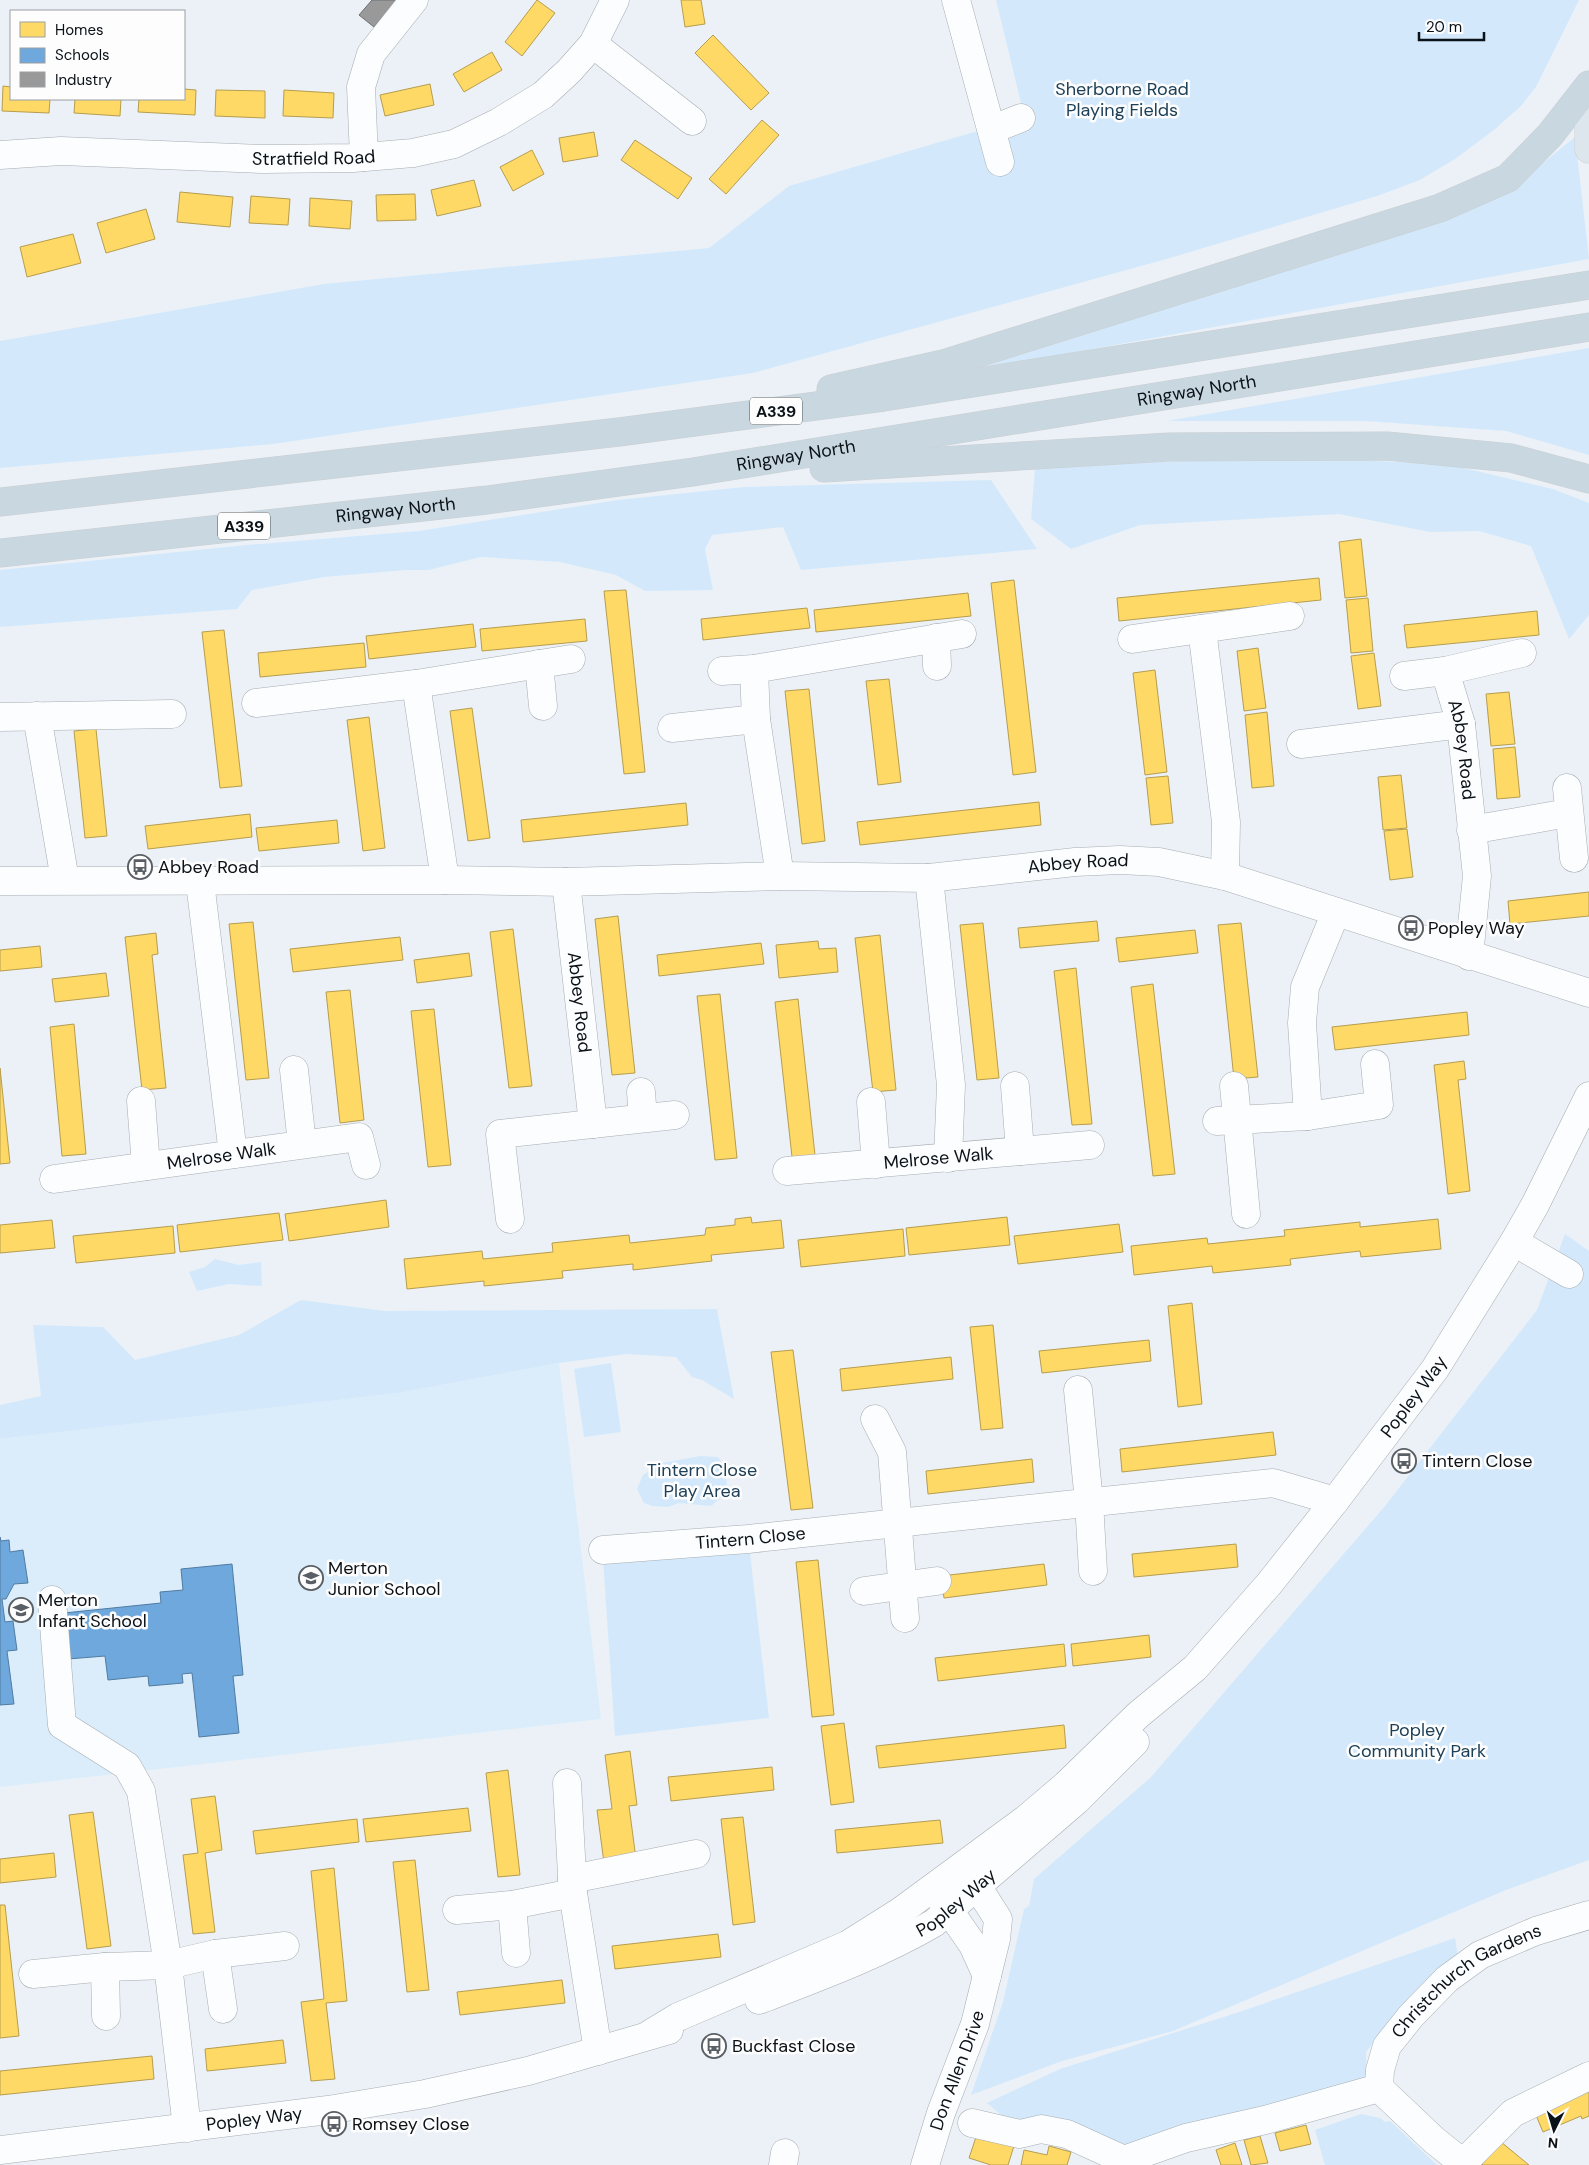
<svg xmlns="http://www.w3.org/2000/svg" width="1589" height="2165" viewBox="0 0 1589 2165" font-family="'DM Sans',sans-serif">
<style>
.built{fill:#dbedfb}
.green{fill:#d3e9fb}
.homes{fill:#ffd966;stroke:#b69d4e}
.schools{fill:#6fa8dc;stroke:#517ba1}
.industry{fill:#999;stroke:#6e7072}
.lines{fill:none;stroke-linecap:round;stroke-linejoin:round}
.minor-casing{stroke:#a6adb2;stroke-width:29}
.major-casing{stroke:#cccfd2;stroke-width:29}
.highway-casing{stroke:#cccfd2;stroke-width:29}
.minor{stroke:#fcfdfe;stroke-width:28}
.major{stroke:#dde6ec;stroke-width:28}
.highway{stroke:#c8d7e0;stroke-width:28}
.labels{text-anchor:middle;stroke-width:5;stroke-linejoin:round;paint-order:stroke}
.shield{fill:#fdfdfd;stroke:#53585c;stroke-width:1}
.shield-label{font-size:16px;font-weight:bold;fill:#0a1117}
.park-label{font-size:18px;fill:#1d4058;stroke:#fdfdfd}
.street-label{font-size:18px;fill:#0a1117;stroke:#fdfdfd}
.poi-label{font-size:18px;fill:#0a1117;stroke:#fdfdfd;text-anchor:start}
</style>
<rect width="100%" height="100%" fill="#ebf1f7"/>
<!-- built -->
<polygon class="built" points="559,1363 601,1719 0,1787 0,1439 398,1393"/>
<!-- green -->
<g class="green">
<polygon points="996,0 1579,0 1536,87 1521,106 1494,130 1455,159 1420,180 1377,196 1170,258 753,373 273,444 0,468 0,341 324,284 709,248 789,186 974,132 1028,132"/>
<polygon points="1575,137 1589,259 967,372 1185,302 1512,188"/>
<polygon points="1589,348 1589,455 1506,431 1366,421 1167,421"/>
<polygon points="1327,459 1447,464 1553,489 1589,503 1589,615 1569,639 1531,546 1479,531 1430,532 1339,514 1140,525 1071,549 1031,519 1035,468 1182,461"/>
<polygon points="991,480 1037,549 801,570 783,527 712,535 705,549 713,590 645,591 616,575 560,562 481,557 429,570 406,570 324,577 252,590 237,609 0,627 0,570 247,545 419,531 618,500 744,487"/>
<polygon points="1565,1234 1589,1251 1589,1860 1506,1890 1173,2031 1062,2061 971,2095 1003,2002 1024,1909 1029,1906 1034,1879 1151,1777 1385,1506 1537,1310"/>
<polygon points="215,1259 239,1265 261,1262 262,1286 229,1284 197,1291 189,1272 205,1267"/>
<polygon points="301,1300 385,1311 717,1309 734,1399 702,1380 692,1377 676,1357 627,1354 559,1363 398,1393 0,1439 0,1405 41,1396 33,1325 103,1327 135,1360 239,1335"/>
<polygon points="611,1363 621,1432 584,1437 574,1369"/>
<polygon points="700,1456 718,1457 725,1468 728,1492 711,1506 679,1503 668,1507 652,1506 644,1503 637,1489 643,1475 662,1463"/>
<polygon points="749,1545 769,1718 615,1736 603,1560"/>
<polygon points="1455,1938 1458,1956 1398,2011 1366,2052 1367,2079 1127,2149 1021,2124 1001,2115 987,2103 1060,2069 1236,2013"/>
<polygon points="1361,2114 1380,2118 1385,2122 1390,2121 1437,2165 1325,2165 1315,2130"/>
</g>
<!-- homes -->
<g class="homes">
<polygon points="537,0 555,13 522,56 505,42"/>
<polygon points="681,0 701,0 705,24 685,27"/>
<polygon points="713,35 769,93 751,110 695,53"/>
<polygon points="492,52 502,70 464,92 453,74"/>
<polygon points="430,84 434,105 385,116 380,95"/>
<polygon points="3,86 11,87 11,99 50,99 49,113 2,111"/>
<polygon points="184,89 196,90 195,115 138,112 139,99 184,99"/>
<polygon points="216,90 265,91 265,118 215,116"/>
<polygon points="284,90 334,93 333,118 283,116"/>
<polygon points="75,99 121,99 120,116 74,113"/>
<polygon points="762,120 779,135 726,194 709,179"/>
<polygon points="594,132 598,156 563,162 559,138"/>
<polygon points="635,140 692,178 678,199 621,160"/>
<polygon points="532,150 544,174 513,191 500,167"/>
<polygon points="474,180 481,206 437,216 431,190"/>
<polygon points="180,192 233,197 230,227 177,222"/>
<polygon points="415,194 416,220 377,221 376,195"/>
<polygon points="251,196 290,199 288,225 249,223"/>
<polygon points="310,198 352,201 350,229 309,226"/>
<polygon points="146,209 155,239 106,253 97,223"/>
<polygon points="73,234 81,263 27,277 20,247"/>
<polygon points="1361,539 1367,596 1345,598 1339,542"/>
<polygon points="1319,578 1321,600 1119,621 1117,598"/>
<polygon points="1014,580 1036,772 1013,775 991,583"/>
<polygon points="626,590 645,772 624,774 604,591"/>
<polygon points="968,593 971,616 816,632 814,610"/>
<polygon points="1368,598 1373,651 1351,653 1346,600"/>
<polygon points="807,608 810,628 703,640 701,619"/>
<polygon points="1537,611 1539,635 1407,648 1404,625"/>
<polygon points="585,619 587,641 482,651 480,629"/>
<polygon points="473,624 476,647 369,659 366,636"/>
<polygon points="224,630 242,786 220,788 202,632"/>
<polygon points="364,643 366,667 260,677 258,653"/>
<polygon points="1258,648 1266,708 1244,711 1237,651"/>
<polygon points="1374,653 1381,706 1358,709 1351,656"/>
<polygon points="1155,670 1167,772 1145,775 1133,673"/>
<polygon points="889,679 901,782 878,785 866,681"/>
<polygon points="809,689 825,841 802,844 785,691"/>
<polygon points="1509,692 1515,744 1491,746 1486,694"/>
<polygon points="472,708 490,838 468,841 450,711"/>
<polygon points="1267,712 1274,786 1252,788 1245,715"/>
<polygon points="369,717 385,848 363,851 347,720"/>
<polygon points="96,729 107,836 85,838 74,731"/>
<polygon points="1515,747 1520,797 1497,799 1493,749"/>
<polygon points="1401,775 1407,828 1383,830 1378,777"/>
<polygon points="1168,776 1173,823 1151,825 1146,778"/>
<polygon points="1039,802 1041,825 860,845 857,822"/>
<polygon points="686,803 688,825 523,842 521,820"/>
<polygon points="250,814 252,837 148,849 145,826"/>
<polygon points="337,820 339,843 259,851 256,828"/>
<polygon points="1407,829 1413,877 1390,880 1384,831"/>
<polygon points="1589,892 1589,916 1510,924 1508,901"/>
<polygon points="618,916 635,1073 612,1075 595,919"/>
<polygon points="1097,921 1099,941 1020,948 1018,928"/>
<polygon points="253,922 269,1078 246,1080 229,924"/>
<polygon points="983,923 999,1078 977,1080 960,925"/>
<polygon points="1241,923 1258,1077 1234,1079 1218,925"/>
<polygon points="513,929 532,1086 509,1088 490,932"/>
<polygon points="1195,930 1198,953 1119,962 1116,938"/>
<polygon points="156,933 158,954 152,955 166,1088 142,1090 125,937"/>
<polygon points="880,935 896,1090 873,1092 855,938"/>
<polygon points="400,937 403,960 293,972 290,949"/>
<polygon points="818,941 819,949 836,948 838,972 779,978 776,945"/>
<polygon points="761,943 764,964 659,976 657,955"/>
<polygon points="40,946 42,967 0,971 0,950"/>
<polygon points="469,953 472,976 417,983 414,960"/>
<polygon points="1076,968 1092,1124 1072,1125 1054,971"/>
<polygon points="106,973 109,996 55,1002 52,979"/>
<polygon points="1153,984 1175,1174 1153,1176 1131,987"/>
<polygon points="350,990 364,1120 340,1123 326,992"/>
<polygon points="720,994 737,1158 715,1160 697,996"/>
<polygon points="798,999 815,1155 792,1157 775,1002"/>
<polygon points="434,1009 451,1165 428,1167 411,1011"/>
<polygon points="1467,1012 1469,1035 1335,1050 1332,1027"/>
<polygon points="74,1024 86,1154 62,1156 50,1027"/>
<polygon points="1464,1061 1466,1079 1458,1080 1470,1191 1448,1194 1434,1065"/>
<polygon points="0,1068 10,1163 0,1164"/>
<polygon points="386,1200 389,1227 289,1241 285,1214"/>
<polygon points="279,1213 283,1240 180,1252 177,1225"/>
<polygon points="751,1217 752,1223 781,1220 784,1248 711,1255 712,1261 633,1270 633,1264 562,1271 563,1278 484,1286 484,1281 407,1289 404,1259 482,1251 483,1259 553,1252 552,1243 629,1235 630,1243 705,1235 706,1228 735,1225 735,1219"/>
<polygon points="1007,1217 1010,1245 909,1255 906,1228"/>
<polygon points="1438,1219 1441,1249 1361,1257 1360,1251 1290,1259 1291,1265 1213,1273 1212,1266 1134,1275 1131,1246 1207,1238 1208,1244 1285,1236 1284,1230 1360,1222 1360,1227"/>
<polygon points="52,1220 55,1248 0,1253 0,1225"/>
<polygon points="1119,1224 1123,1252 1018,1264 1014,1236"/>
<polygon points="173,1226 175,1253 76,1263 73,1236"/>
<polygon points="903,1229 905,1256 801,1267 798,1240"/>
<polygon points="1192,1303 1202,1404 1178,1407 1168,1306"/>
<polygon points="993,1325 1003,1428 981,1430 970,1327"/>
<polygon points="1149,1340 1151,1361 1042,1373 1039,1351"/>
<polygon points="793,1350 813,1508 791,1510 771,1352"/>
<polygon points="951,1357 953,1379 842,1391 840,1369"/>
<polygon points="1273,1432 1276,1455 1122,1472 1120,1449"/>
<polygon points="1032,1459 1034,1482 928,1494 926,1471"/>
<polygon points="1236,1544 1238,1567 1134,1577 1132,1554"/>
<polygon points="818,1560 834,1715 812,1717 796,1562"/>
<polygon points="1044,1564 1047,1585 944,1598 941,1576"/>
<polygon points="1149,1635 1151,1657 1073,1666 1071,1644"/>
<polygon points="1064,1644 1066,1666 938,1681 935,1658"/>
<polygon points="844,1723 854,1802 831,1805 821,1726"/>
<polygon points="1064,1725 1066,1748 879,1768 876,1746"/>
<polygon points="630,1751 637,1805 629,1806 636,1859 604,1863 597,1810 612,1809 605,1755"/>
<polygon points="772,1767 774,1790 671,1801 668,1777"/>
<polygon points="508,1770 520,1875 498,1877 486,1773"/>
<polygon points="215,1796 222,1850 205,1853 215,1932 193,1934 183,1855 198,1853 191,1799"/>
<polygon points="468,1808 471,1831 366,1842 363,1819"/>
<polygon points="93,1812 111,1946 87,1949 69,1815"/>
<polygon points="743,1817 755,1922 733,1925 721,1819"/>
<polygon points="357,1819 359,1842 256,1854 253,1831"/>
<polygon points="940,1820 943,1843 837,1853 835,1830"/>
<polygon points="54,1853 56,1877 0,1883 0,1859"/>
<polygon points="415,1860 429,1990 407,1992 393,1862"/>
<polygon points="334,1868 347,2001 326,2003 335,2079 311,2081 301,2002 324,1999 311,1871"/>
<polygon points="0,1905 5,1905 19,2036 0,2038"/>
<polygon points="718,1934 721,1957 615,1969 612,1946"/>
<polygon points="562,1980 565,2003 460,2015 457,1992"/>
<polygon points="283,2040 286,2063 207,2071 205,2049"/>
<polygon points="152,2056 154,2079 0,2095 0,2071"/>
<polygon points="1589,2084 1589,2116 1582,2119 1581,2116 1543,2132 1533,2108"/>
<polygon points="1306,2125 1311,2144 1280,2151 1275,2133"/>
<polygon points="977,2134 1014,2146 1008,2165 991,2165 969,2158"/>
<polygon points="1260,2136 1268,2163 1251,2165 1244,2140"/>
<polygon points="1495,2137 1529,2165 1483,2165 1476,2159"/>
<polygon points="1235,2143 1242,2165 1221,2165 1216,2150"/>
<polygon points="1049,2146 1071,2152 1067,2165 1021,2165 1024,2150 1047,2155"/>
</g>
<!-- schools -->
<g class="schools">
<polygon points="0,1537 1,1541 9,1540 10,1552 23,1550 28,1583 14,1584 6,1599 2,1599 5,1622 13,1621 17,1650 7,1651 14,1704 0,1705"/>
<polygon points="232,1564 243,1675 233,1676 239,1733 199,1737 192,1673 182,1674 183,1683 149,1686 148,1676 108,1680 105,1656 68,1659 64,1613 161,1603 160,1592 183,1590 181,1569"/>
</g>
<!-- industry -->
<polygon class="industry" points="372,0 397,0 374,27 359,15"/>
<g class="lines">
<defs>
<g id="minor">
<polyline points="956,0 1000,162"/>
<polyline points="593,44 692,121"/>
<polyline points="993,129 1021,118"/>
<path id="s1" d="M0 155 61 151 263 159 353 158 413 153 454 144 499 122 543 95 569 71 593 44 615 0"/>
<polyline points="364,157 361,87 371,54 414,0"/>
<polyline points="1202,629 1226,822 1225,876"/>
<polyline points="936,638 937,666"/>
<polyline points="1132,639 1290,616"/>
<polyline points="539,664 543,706"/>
<polyline points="754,669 756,719 780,876"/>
<polyline points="722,671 754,669 962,634"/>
<path id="s2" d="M1445 671 1461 724 1477 876 1469 956"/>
<polyline points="1404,676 1445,671 1522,653"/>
<polyline points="416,684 445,880"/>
<polyline points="256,703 416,684 571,659"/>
<polyline points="37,716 65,880"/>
<polyline points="0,717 172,714"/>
<polyline points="672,728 756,719"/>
<polyline points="1301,744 1461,724"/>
<polyline points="1567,788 1574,858"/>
<polyline points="1471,830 1568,813"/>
<polyline points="929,878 951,1085 948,1158"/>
<path id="s3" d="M0 881 445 880 566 882 780 876 929 878 1075 862 1120 860 1159 862 1225 876 1589 993"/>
<polyline points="200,882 233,1154"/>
<path id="s4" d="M566 882 593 1124"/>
<polyline points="294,1070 302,1144"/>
<polyline points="1015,1086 1020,1151"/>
<polyline points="1234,1086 1246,1214"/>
<polyline points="641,1092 643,1118"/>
<polyline points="141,1101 146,1166"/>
<polyline points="871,1102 876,1164"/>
<polyline points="1308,1116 1302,1023 1305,987 1336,912"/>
<polyline points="1217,1121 1308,1116 1379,1105 1375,1064"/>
<path id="s5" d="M787 1171 1090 1145"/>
<path id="s6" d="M54 1179 359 1137 366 1165"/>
<polyline points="510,1219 500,1134 675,1115"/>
<polyline points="1514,1242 1569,1274"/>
<polyline points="1078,1390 1089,1502 1093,1571"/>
<polyline points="875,1419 892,1452 905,1618"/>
<path id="s7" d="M603 1550 748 1539 1273 1483 1335 1501"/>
<polyline points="864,1591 937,1581"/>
<polyline points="52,1600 62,1725 127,1766 141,1791 168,1965 187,2128"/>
<polyline points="567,1783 573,1893 598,2051"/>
<polyline points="572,1879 696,1854"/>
<polyline points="939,1896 973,1945 987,1976"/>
<polyline points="512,1905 516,1953"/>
<polyline points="457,1910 512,1905 573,1893"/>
<polyline points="215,1954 223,2009"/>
<polyline points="105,1967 106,2016"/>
<polyline points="33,1974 105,1967 168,1965 215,1954 285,1946"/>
<path id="s8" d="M759 2000C819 1977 879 1955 934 1923L1076 1801 1135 1742"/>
<path id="s9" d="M650 2034 678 2017 847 1945 901 1911 1026 1819 1066 1785 1138 1715 1195 1668 1269 1584 1335 1501 1435 1369 1514 1242 1535 1205 1589 1096"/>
<path id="s10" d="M1379 2088 1380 2070 1387 2046 1411 2016 1447 1979 1480 1955 1536 1931 1589 1915"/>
<polyline points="1379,2088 1434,2140 1465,2165"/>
<polyline points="972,2123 1020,2134 1041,2129 1067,2134 1124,2160 1186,2138 1265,2120 1379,2088"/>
<path id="s11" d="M0 2150 328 2110 425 2094 528 2071 669 2030"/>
<polyline points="1463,2163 1513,2113 1589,2076"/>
<polyline points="783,2165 785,2153"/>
<path id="s12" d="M925 2165 941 2113 975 2024 996 1939 998 1919 968 1872"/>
</g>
<polyline id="major" points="1589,110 1589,149"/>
<g id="highway">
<polyline points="831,389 943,364 1440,208 1508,178 1550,135 1589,85"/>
<polyline points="824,468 1169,447 1387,446 1511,458 1589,479"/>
<polyline points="0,502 619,432 884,397 1589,285"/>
<path id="s13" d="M0 553 487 500 693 472 1589 327"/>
</g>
</defs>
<!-- minor casing -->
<use href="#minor" class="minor-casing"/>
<!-- major casing -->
<use href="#major" class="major-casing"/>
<!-- highway casing -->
<use href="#highway" class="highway-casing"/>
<!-- minor -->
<use href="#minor" class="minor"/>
<!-- major -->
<use href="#major" class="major"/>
<!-- highway -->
<use href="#highway" class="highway"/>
</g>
<!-- icons -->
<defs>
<symbol id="bus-ring" viewBox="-11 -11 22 22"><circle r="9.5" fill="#fdfdfd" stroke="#595f65" stroke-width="1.5"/><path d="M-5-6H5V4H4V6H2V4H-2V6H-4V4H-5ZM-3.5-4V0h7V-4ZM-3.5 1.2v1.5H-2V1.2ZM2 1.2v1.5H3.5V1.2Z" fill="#595f65"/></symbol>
<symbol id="school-ring" viewBox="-11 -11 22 22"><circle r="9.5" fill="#fdfdfd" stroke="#595f65" stroke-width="1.5"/><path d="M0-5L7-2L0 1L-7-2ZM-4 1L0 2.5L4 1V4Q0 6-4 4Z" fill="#595f65"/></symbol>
</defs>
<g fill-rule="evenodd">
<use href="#bus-ring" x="126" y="853" width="28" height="28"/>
<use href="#bus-ring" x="1397" y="914" width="28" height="28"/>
<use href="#bus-ring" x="1390" y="1447" width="28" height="28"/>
<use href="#school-ring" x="297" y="1564" width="28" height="28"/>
<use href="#school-ring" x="7" y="1596" width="28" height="28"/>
<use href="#bus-ring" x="700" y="2032" width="28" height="28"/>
<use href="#bus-ring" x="320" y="2110" width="28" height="28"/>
</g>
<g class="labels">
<!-- shield labels -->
<g class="shield">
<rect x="750" y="397.5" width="52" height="27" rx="4"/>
<rect x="218" y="512.5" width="52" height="27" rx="4"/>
</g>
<g class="shield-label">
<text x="776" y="417">A339</text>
<text x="244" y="532">A339</text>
</g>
<!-- park labels -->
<g class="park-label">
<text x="1122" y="95">Sherborne Road<tspan x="1122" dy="21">Playing Fields</tspan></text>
<text x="702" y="1476">Tintern Close<tspan x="702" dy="21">Play Area</tspan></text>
<text x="1417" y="1736">Popley<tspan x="1417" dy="21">Community Park</tspan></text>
</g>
<!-- street labels -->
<g class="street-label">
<text dy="6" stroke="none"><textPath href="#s1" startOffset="314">Stratfield Road</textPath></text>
<text dy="6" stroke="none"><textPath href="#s13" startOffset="1208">Ringway North</textPath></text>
<text dy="6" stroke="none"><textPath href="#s13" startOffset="802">Ringway North</textPath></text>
<text dy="6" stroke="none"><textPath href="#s13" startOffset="398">Ringway North</textPath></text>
<text dy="6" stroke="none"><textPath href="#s2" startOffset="81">Abbey Road</textPath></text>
<text dy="6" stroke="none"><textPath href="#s3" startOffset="1079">Abbey Road</textPath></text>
<text dy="6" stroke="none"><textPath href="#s4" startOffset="121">Abbey Road</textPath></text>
<text dy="6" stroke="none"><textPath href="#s6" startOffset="169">Melrose Walk</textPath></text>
<text dy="6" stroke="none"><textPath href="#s5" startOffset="152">Melrose Walk</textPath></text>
<text dy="6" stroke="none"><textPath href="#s9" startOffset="1011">Popley Way</textPath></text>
<text dy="6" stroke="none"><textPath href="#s7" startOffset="148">Tintern Close</textPath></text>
<text dy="6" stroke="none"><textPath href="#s8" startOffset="221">Popley Way</textPath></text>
<text dy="6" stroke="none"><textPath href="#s10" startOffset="148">Christchurch Gardens</textPath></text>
<text dy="6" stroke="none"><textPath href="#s12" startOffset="100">Don Allen Drive</textPath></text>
<text dy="6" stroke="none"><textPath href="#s11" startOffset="256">Popley Way</textPath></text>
</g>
<!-- poi labels -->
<g class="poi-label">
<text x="158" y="873">Abbey Road</text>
<text x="1428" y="934">Popley Way</text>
<text x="1422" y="1467">Tintern Close</text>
<text x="328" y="1574">Merton<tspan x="328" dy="21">Junior School</tspan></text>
<text x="38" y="1606">Merton<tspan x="38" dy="21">Infant School</tspan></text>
<text x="732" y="2052">Buckfast Close</text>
<text x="352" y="2130">Romsey Close</text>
</g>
</g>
<!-- legend -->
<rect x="10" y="10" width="175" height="90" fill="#fdfdfd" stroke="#9c9fa1"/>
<rect x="20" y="22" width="25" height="15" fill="#ffd966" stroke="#9c9fa1"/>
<text x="55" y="35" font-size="15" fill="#0a1117">Homes</text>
<rect x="20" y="48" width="25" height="15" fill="#6fa8dc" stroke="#9c9fa1"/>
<text x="55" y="60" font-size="15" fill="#0a1117">Schools</text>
<rect x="20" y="72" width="25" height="15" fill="#999999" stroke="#9c9fa1"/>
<text x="55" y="85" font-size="15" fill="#0a1117">Industry</text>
<!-- north arrow -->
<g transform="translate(1554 2130) rotate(185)" stroke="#fdfdfd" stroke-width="4" paint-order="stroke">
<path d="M0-4L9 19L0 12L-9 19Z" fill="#0a1117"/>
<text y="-8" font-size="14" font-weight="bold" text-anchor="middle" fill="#0a1117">N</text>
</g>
<!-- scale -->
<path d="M1419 32v8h65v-8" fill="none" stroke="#0a1117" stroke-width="2.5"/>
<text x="1426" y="32" font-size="15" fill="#0a1117" stroke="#fdfdfd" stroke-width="4" paint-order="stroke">20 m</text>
</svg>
